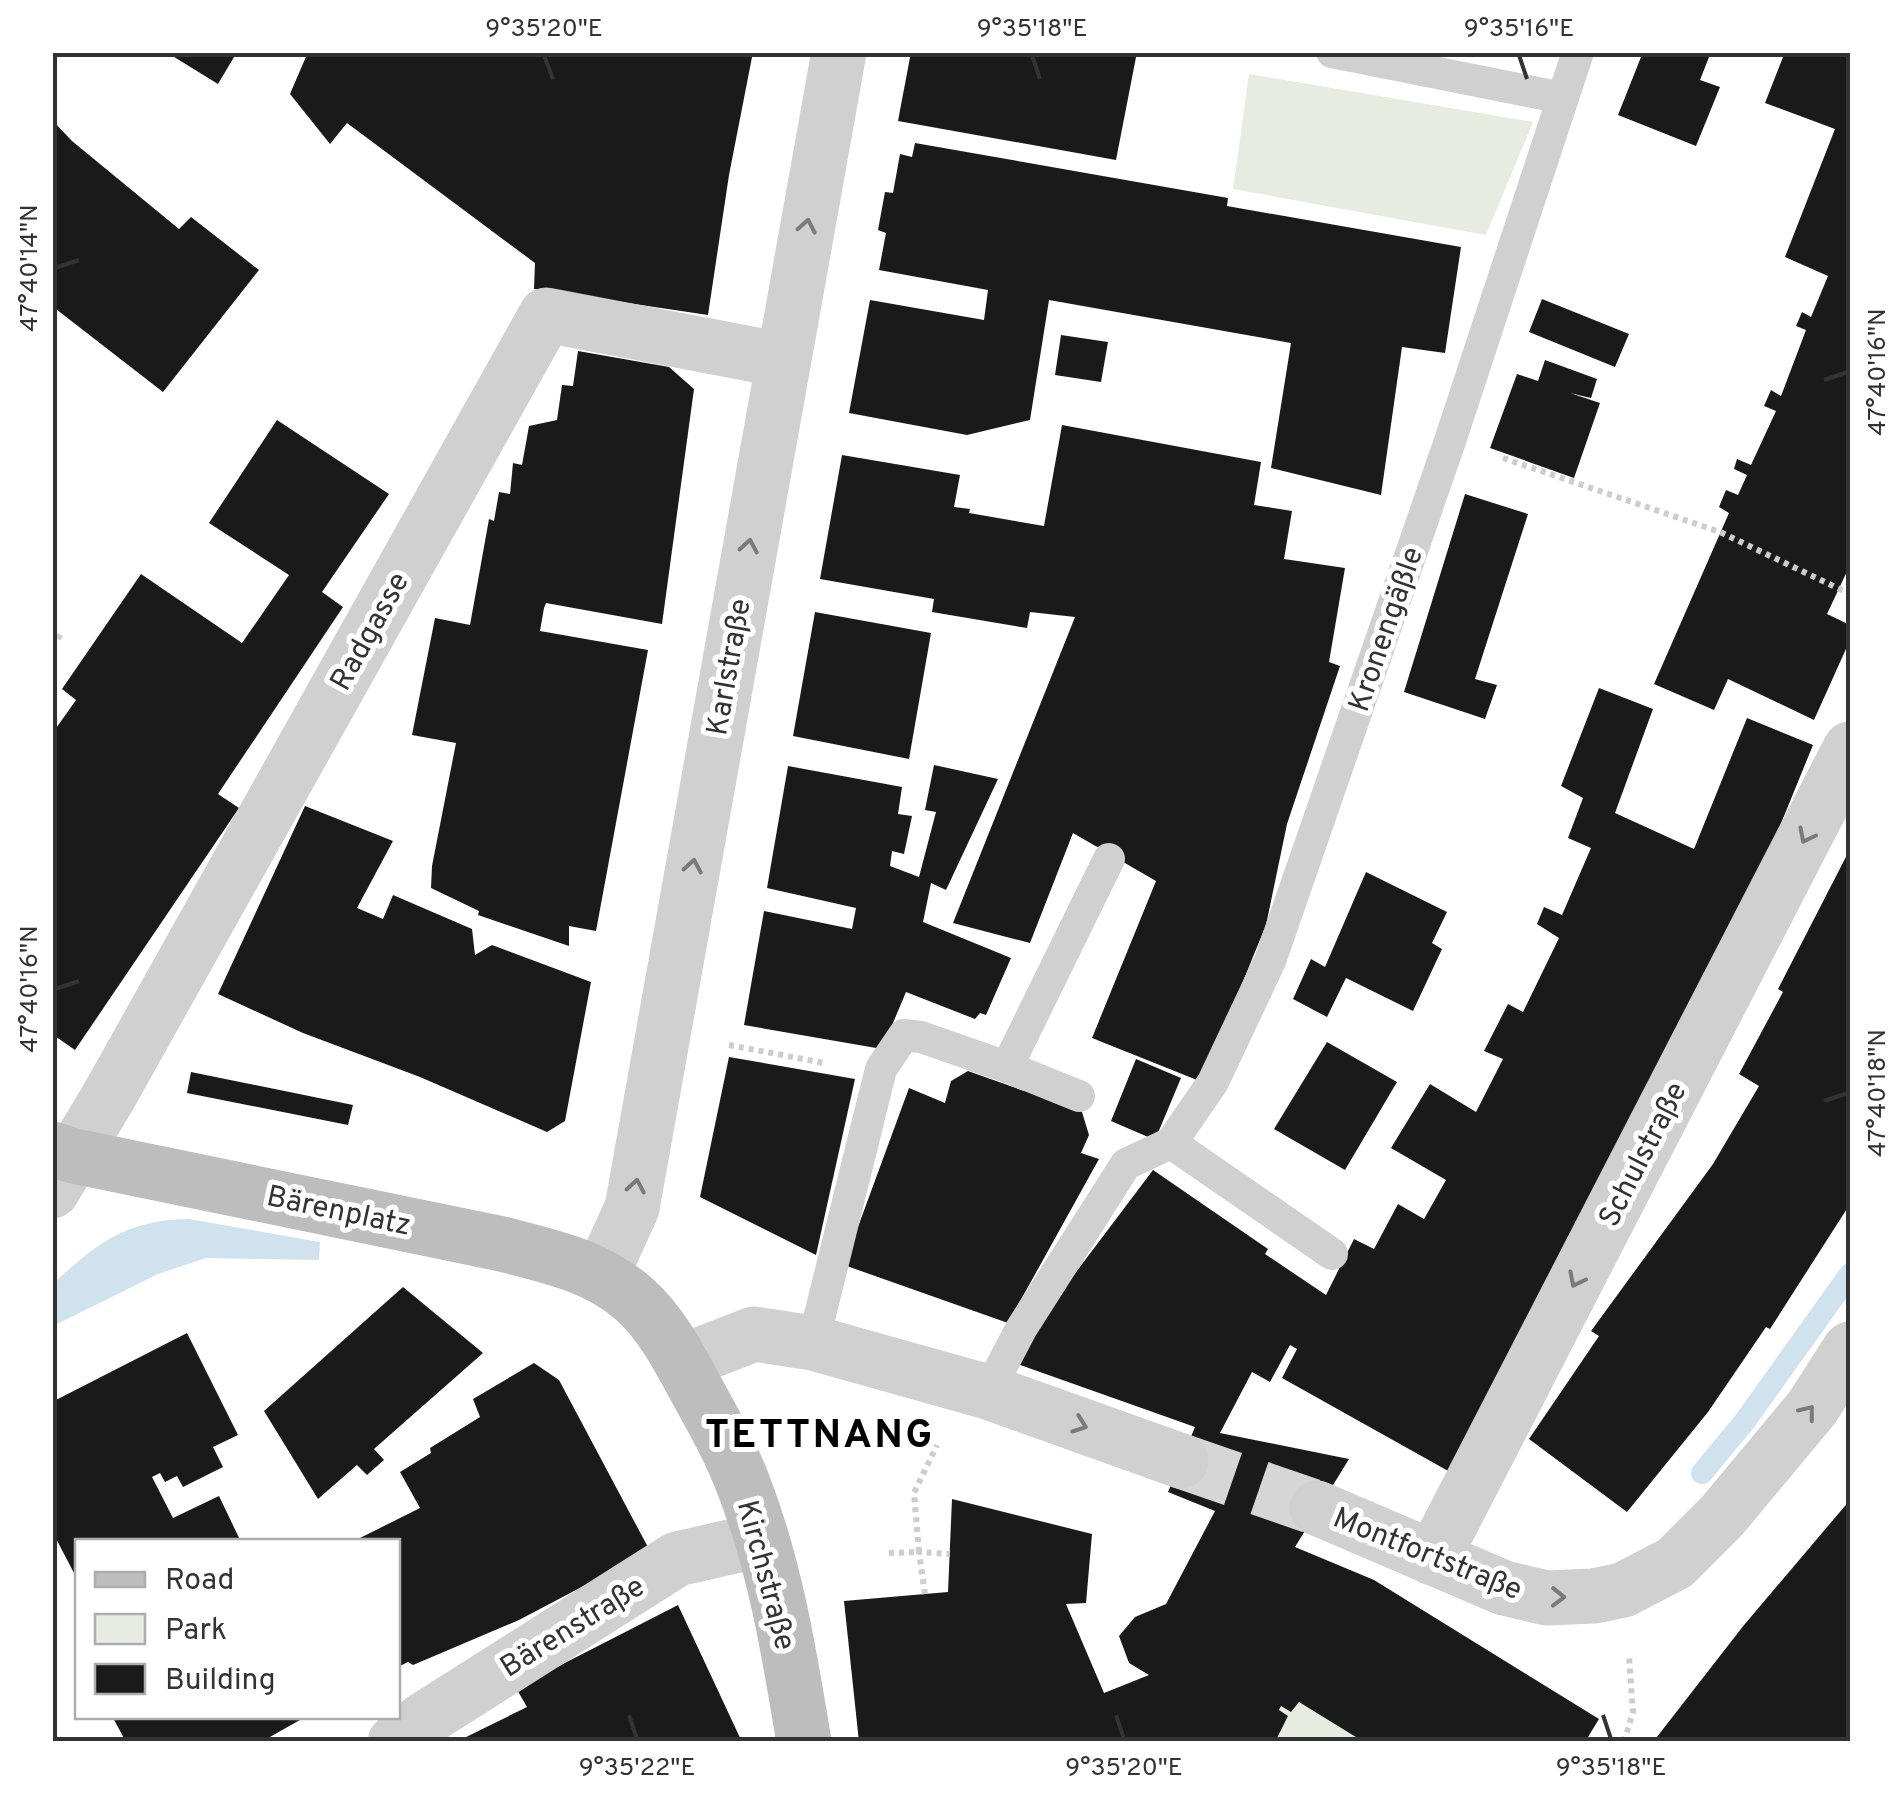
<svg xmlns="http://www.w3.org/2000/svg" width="1903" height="1794" viewBox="0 0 1903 1794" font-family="Overpass,sans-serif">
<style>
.green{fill:#e6ecdf}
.water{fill:#cfe2ee}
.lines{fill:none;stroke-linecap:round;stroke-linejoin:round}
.stream{stroke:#cfe2ee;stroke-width:22}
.building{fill:#1a1a1a}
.street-tunnel{stroke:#d6d6d6;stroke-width:55;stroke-dasharray:55 28;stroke-linecap:butt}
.path{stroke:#cdcdcd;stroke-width:6;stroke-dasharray:5 5;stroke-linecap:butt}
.lane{stroke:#d0d0d0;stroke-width:32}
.street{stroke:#d0d0d0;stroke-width:55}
.secondary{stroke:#bdbdbd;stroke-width:55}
.oneway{stroke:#7a7a7a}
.ticks{fill:none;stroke:#333;stroke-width:4}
.labels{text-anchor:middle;stroke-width:10;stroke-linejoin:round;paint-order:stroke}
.street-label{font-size:30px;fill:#333;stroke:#fff}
.district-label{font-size:40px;font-weight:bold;letter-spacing:2.5px;fill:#000;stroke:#fff}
.neatline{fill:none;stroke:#333;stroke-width:4}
.ticks-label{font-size:25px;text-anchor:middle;fill:#333}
</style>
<rect width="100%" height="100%" fill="#fff"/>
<!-- green -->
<g class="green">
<polygon points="1249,74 1533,122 1486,235 1233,189"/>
<polygon points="1299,1702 1364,1742 1275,1742 1288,1716 1279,1710 1281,1706 1291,1712"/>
</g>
<!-- water -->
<path class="water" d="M189 1219 320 1242 319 1260 206 1258 158 1274 53 1326V1284C97 1243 126 1220 189 1219Z"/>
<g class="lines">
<!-- stream -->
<polyline class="stream" points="1702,1473 1745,1421 1850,1274"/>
</g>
<!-- building -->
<g class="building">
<polygon points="166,52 237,52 218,84"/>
<polygon points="308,52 753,52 729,175 708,315 534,289 535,263 347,123 330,144 290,94"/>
<polygon points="911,52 1137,52 1116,160 898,121"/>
<polygon points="1643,52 1711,52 1700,80 1720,87 1696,146 1618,115"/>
<polygon points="1785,52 1850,52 1850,565 1827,614 1850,625 1850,640 1814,720 1728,679 1714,710 1654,684 1729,513 1719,507 1726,490 1738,495 1747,475 1734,469 1737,459 1751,465 1776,411 1764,406 1771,390 1781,396 1806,330 1796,326 1802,312 1811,317 1828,276 1785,257 1835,129 1765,103"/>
<polygon points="52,120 72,141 179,229 191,217 259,270 163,392 52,306"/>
<polygon points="915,143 1228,198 1227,206 1461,247 1445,353 1402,347 1381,495 1271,468 1291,343 1049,300 1030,420 967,435 849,413 870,300 984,320 988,290 879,270 886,233 878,230 885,192 893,193 900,154 912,157"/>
<polygon points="1542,299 1629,334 1615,367 1529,332"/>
<polygon points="1061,335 1108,342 1101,382 1055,375"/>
<polygon points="578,351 669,367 694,389 662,624 546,603 544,608 540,631 648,650 596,931 569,926 569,946 478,915 479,911 431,888 432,866 456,743 412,735 435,618 470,625 489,519 494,521 499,492 510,494 513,463 522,465 529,426 557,420 562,385 573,386"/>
<polygon points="1545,360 1597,379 1591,398 1570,393 1600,403 1574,478 1490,448 1517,374 1538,381"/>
<polygon points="277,420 389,494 322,592 343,607 218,794 239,808 75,1050 52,1034 52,734 76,700 62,689 141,574 242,643 289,575 209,523"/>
<polygon points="1062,425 1261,462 1254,505 1292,511 1284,559 1345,568 1329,662 1340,666 1287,824 1266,925 1202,1082 1092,1038 1156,881 1073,833 1030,943 953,923 1075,617 1030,612 1027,628 932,612 934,599 820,579 842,455 960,475 954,507 970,509 969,513 1044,526"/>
<polygon points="1465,494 1528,514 1475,679 1497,685 1485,719 1404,692"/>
<polygon points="815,612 931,633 909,759 793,736"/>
<polygon points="1599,688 1653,709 1615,813 1694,849 1747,718 1813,745 1757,882 1450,1472 1282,1378 1297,1349 1290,1345 1270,1382 1252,1372 1220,1433 1349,1459 1295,1547 1374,1580 1599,1719 1585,1742 1364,1742 1299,1702 1291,1712 1281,1706 1279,1710 1288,1716 1275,1742 859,1742 844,1601 948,1592 952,1499 1092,1534 1086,1603 1066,1604 1104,1693 1149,1675 1129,1663 1119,1636 1135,1617 1166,1604 1215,1511 1168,1492 1195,1427 1009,1361 1153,1170 1268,1249 1265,1254 1326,1295 1354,1239 1374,1249 1398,1204 1424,1219 1446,1180 1391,1148 1430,1084 1476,1112 1503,1059 1484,1051 1508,1004 1523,1012 1559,938 1537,924 1544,907 1562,915 1591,848 1568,838 1583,798 1561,786"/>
<polygon points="934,765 998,779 946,890 931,883 923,922 1011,958 986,1015 980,1013 975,1019 906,992 882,1049 744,1025 764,911 852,929 856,908 767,888 788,766 902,787 898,814 912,816 904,854 892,851 890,866 919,877 936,812 925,810"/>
<polygon points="305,806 393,841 357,908 383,919 393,895 472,929 475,955 492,945 591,982 565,1121 547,1132 420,1077 303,1033 218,994"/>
<polygon points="1850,849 1850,1204 1770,1329 1766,1327 1708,1412 1627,1512 1529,1439 1599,1336 1591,1331 1713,1164 1759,1086 1739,1074 1783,992 1778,989"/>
<polygon points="1366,872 1447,912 1432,943 1442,949 1413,1011 1346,978 1327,1017 1293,999 1311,959 1325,967"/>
<polygon points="1327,1042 1397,1082 1345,1170 1274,1129"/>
<polygon points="729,1057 855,1079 816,1255 700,1197"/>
<polygon points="1136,1059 1181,1078 1155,1140 1111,1121"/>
<polygon points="968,1071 1024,1091 1027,1081 1082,1112 1089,1135 1081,1153 1099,1159 1008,1323 844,1265 909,1088 945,1103 951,1081"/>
<polygon points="191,1072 353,1105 348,1125 187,1093"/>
<polygon points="403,1287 483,1353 374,1449 384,1460 367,1475 357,1465 318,1499 264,1411"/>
<polygon points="187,1333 238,1435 213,1447 223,1467 183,1487 177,1476 165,1482 160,1473 152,1477 173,1518 219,1496 241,1542 78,1542 78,1571 74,1573 52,1531 52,1402"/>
<polygon points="534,1363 559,1380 650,1551 519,1620 413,1665 408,1662 398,1667 398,1542 352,1542 420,1508 400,1472 431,1453 430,1448 480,1417 473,1399"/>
<polygon points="1850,1500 1850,1742 1653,1742 1744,1625"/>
<polygon points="678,1605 742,1742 456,1742 527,1707 516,1688"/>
<polygon points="112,1716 307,1716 261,1742 126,1742"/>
</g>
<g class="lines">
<!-- street-tunnel -->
<polyline class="street-tunnel" points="1181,1461 1317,1508"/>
<!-- path -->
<g class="path">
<polyline points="1503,458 1720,532 1850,594"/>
<polyline points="52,647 63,631"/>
<polyline points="729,1045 824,1063"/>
<polyline points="889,1553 919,1552 914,1493 937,1445"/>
<polyline points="925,1594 919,1552 950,1554"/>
<polyline points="1624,1742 1633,1712 1629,1656"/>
</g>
<!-- lane -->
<g class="lane">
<polyline points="1332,52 1563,98"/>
<polyline points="1007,1067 1079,1096"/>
<polyline points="1171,1143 1213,1082 1270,961 1450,441 1578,52"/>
<polyline points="813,1343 881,1069 904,1035 921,1037 1007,1067 1109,859"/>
<polyline points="988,1392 1021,1329 1126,1164 1171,1143 1332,1254"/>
</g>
<!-- street -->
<g class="street">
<polyline points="52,1191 109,1096 546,315 782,360"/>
<polyline points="601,1276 632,1208 839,52"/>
<polyline points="682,1362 754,1334 813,1343 988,1392 1181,1461"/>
<polyline points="1317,1508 1504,1588 1547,1598 1594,1596 1623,1590 1675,1563 1722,1516 1812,1408 1850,1349"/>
<polyline points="1433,1558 1850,749"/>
<polyline points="395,1742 423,1720 677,1559 761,1540"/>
</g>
<!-- secondary -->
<path class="secondary" d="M52 1149 74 1156 502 1244C549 1256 597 1266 634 1299 659 1321 676 1352 691 1380 711 1416 731 1451 745 1489 776 1570 790 1657 804 1742"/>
</g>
<!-- one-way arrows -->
<defs><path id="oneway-chevron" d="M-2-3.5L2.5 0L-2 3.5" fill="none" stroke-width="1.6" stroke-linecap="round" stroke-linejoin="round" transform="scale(2.5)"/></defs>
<g class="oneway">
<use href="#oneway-chevron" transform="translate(807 226) rotate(-79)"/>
<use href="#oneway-chevron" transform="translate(749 546) rotate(-80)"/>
<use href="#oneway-chevron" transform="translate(1806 836) rotate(117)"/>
<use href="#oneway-chevron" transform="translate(693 866) rotate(-80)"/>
<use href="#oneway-chevron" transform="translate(636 1186) rotate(-80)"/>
<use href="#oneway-chevron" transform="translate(1576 1280) rotate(117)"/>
<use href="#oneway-chevron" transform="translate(1808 1412) rotate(-52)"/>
<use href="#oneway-chevron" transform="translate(1080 1425) rotate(20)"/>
<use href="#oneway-chevron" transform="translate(1558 1597) rotate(1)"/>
</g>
<!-- ticks -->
<path class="ticks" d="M544 55 553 79M1032 55 1040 79M1519 55 1527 79M55 268 79 260M1824 380 1848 372M55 989 79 981M1824 1101 1848 1093M629 1715 637 1739M1116 1715 1124 1739M1603 1715 1611 1739"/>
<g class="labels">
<!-- street labels -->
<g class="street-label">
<text transform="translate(1385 629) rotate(-71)" y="10">Kronengäßle</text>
<text transform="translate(369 631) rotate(-61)" y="10">Radgasse</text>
<text transform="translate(728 667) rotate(-80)" y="10">Karlstraße</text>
<text transform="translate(1642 1154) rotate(-63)" y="10">Schulstraße</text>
<text transform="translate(339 1210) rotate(12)" y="10">Bärenplatz</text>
<text transform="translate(1428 1553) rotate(22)" y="10">Montfortstraße</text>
<text transform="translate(767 1575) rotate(75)" y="10">Kirchstraße</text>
<text transform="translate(572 1626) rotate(-32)" y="10">Bärenstraße</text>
</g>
<!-- district labels -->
<g class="district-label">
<text x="820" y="1447">TETTNANG</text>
</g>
</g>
<!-- border -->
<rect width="1903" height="1794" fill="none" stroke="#ffffff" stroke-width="110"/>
<!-- legend -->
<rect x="75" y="1539" width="325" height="180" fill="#ffffff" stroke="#adadad" stroke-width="2.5"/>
<rect x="95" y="1572" width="50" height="15" fill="#bdbdbd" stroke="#adadad" stroke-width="2.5"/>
<text x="165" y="1589" font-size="30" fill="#333333">Road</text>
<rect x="95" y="1614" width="50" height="30" fill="#e6ecdf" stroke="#adadad" stroke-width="2.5"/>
<text x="165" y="1639" font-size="30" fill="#333333">Park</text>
<rect x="95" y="1664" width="50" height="30" fill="#1a1a1a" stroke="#adadad" stroke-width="2.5"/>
<text x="165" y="1689" font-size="30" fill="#333333">Building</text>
<rect x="55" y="55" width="1793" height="1684" class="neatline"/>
<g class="ticks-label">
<text x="544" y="36">9°35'20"E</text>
<text x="1032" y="36">9°35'18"E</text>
<text x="1519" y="36">9°35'16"E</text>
<text transform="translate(28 268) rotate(-90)" y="9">47°40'14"N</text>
<text transform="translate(1876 372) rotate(-90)" y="9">47°40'16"N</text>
<text transform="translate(28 989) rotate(-90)" y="9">47°40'16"N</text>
<text transform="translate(1876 1093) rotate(-90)" y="9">47°40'18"N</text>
<text x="637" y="1775">9°35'22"E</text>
<text x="1124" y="1775">9°35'20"E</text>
<text x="1611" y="1775">9°35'18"E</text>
</g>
</svg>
